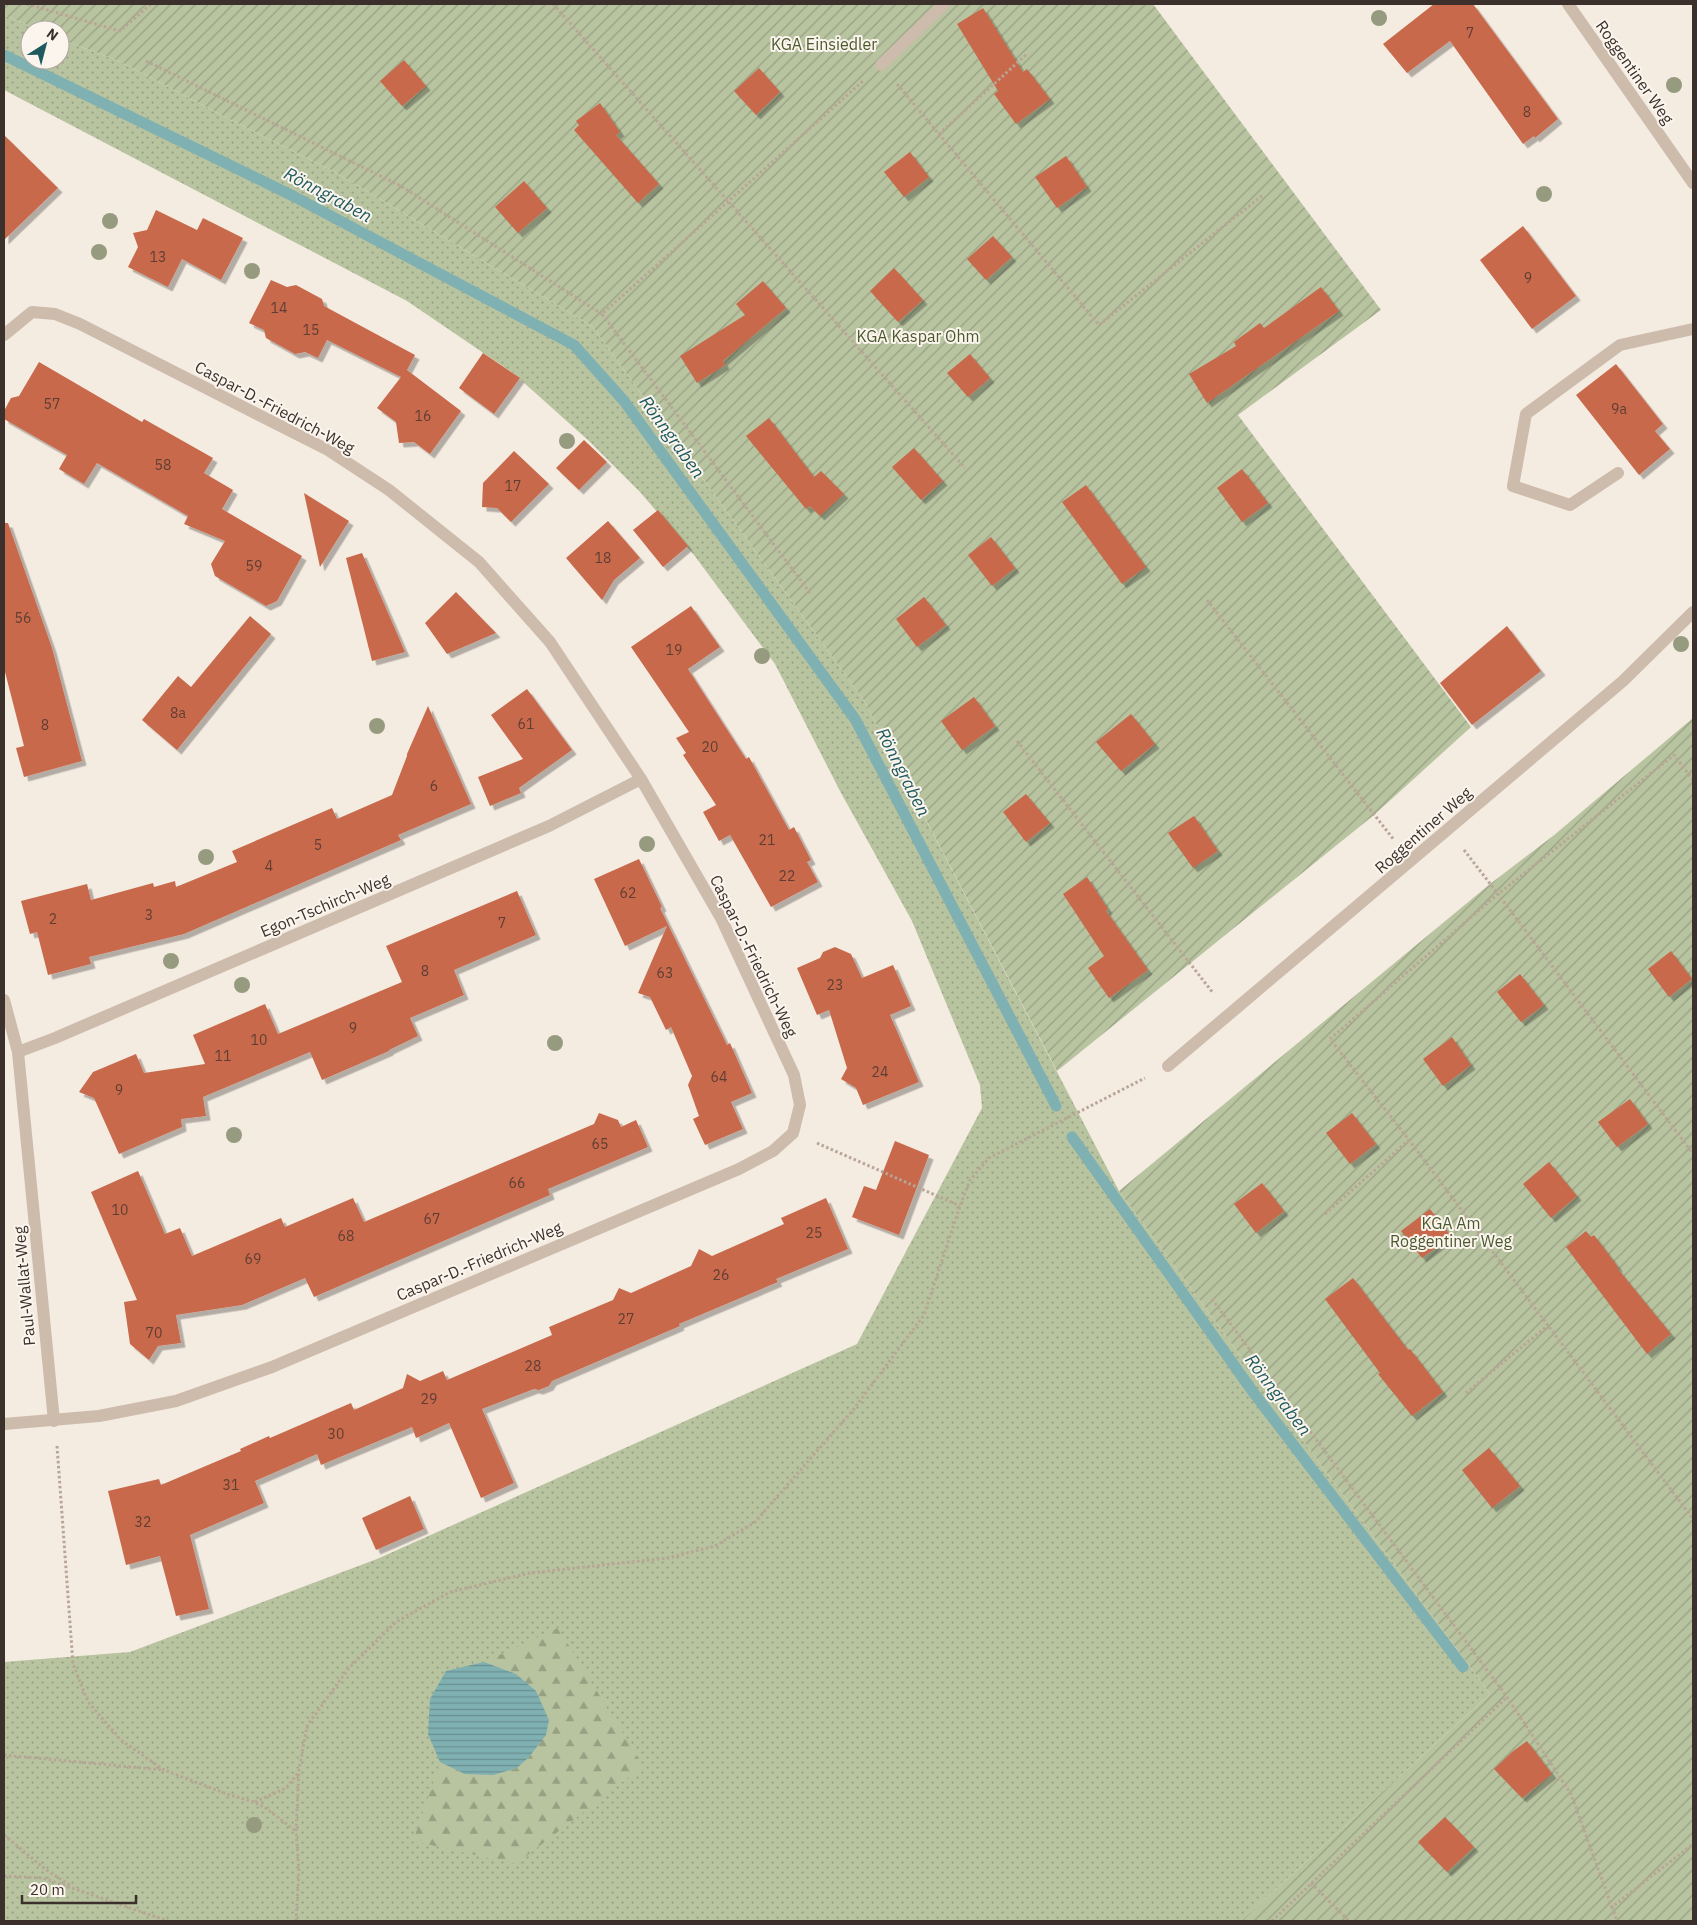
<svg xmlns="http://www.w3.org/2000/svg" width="1697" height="1925" viewBox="0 0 1697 1925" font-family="'IBM Plex Sans',sans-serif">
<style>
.grass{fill:url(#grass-dots)}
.forest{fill:url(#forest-firs)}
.garden{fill:url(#garden-furrows)}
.water{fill:url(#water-rules)}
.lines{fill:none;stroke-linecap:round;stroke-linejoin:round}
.stream{stroke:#7fb0b2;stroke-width:11}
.building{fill:#c8694b;filter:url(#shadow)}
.path{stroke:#b9a596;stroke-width:3;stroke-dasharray:2.5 2.5;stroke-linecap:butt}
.minor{stroke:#cdbbac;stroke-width:12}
.tree{fill:#969b7f}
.labels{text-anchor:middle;stroke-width:4;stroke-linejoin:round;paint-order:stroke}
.number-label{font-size:14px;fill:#5e3e33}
.park-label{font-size:16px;fill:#4a5a2e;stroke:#fbf5ee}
.street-label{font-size:16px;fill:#3b302b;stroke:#fbf5ee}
.water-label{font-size:18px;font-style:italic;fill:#1f5a5e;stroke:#fbf5ee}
</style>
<defs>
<pattern id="grass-dots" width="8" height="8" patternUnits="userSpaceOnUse" patternTransform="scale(1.25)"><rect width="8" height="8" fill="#b8c4a0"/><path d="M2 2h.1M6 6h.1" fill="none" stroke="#97a083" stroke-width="1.8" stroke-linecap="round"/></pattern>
<pattern id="forest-firs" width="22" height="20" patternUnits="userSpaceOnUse" patternTransform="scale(1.25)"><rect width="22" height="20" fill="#b8c4a0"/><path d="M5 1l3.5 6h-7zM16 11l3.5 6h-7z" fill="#97a083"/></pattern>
<pattern id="garden-furrows" width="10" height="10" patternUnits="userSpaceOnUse" patternTransform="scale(1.25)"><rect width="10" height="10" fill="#b8c4a0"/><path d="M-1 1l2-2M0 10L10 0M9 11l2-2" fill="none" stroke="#97a083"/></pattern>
<pattern id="water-rules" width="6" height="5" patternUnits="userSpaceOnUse" patternTransform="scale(1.25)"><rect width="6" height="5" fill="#7fb0b2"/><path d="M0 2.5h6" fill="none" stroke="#699091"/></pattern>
<filter id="shadow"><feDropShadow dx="4.5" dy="4.5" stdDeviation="0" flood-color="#0004"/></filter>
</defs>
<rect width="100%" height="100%" fill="#f4ebe1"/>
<!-- grass -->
<polygon class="grass" points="4,15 39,30 30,30 30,60 60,60 60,39 119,61 225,117 333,171 592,326 863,699 1119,1191 1490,1694 1241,1921 4,1921 4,1662 130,1652 377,1559 857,1344 982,1108 980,1085 912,921 840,791 775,664 694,555 640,492 589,441 513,373 407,301 4,90"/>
<!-- forest -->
<polygon class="forest" points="558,1628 643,1766 516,1864 413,1841 440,1762 465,1774 493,1775 517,1768 516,1674 484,1662"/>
<!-- garden -->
<g class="garden">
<polygon points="4,4 1153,4 1381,310 1238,415 1471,727 1374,815 1057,1071 863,699 592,326 333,171 225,117 119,61 60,39 60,30 39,30 4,15"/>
<polygon points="1693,718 1693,1921 1241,1921 1490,1694 1119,1191 1490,884 1553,836"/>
</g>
<!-- water -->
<polygon class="water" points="484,1662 516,1674 536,1691 549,1720 546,1735 529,1757 517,1768 493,1775 465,1774 440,1762 428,1734 430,1699 446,1671"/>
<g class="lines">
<!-- stream -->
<g class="stream">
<polyline points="4,55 295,197 574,345 624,401 855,719 1056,1106"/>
<polyline points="1072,1137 1253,1392 1463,1667"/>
</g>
</g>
<!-- building -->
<g class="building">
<polygon points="1434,4 1473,4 1558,119 1535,138 1534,136 1523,144 1450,41 1407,73 1383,44"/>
<polygon points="983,8 1023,72 1027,69 1050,99 1016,124 994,94 998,91 957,24"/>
<polygon points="404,60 426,86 402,106 380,81"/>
<polygon points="759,68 780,92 756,115 734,91"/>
<polygon points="600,103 620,132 616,135 659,184 638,203 574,130 579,125 576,121"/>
<polygon points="4,135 58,188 4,240"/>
<polygon points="910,152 929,177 904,197 884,172"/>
<polygon points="1066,156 1087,187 1057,208 1035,177"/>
<polygon points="524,181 547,208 518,233 495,207"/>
<polygon points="156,210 197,230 203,218 243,238 221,280 182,259 168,287 128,267 138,247 133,233 147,230"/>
<polygon points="1523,226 1576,296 1532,329 1480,260"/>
<polygon points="993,236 1012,257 986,280 967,259"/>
<polygon points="894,268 923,300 898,322 870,291"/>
<polygon points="271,280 287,287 296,285 322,299 324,306 415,355 407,370 461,411 430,454 414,442 399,443 396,422 377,408 401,377 327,340 318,358 305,352 295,354 266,338 264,330 249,323"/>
<polygon points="763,281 786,308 723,361 725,365 697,383 680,356 745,315 736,304"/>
<polygon points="1321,287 1339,311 1207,403 1189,374 1236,346 1234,342 1260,323 1264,328"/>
<polygon points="483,353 520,378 494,414 459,388"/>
<polygon points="970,354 990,378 968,397 947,373"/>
<polygon points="39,362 142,422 144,419 213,458 204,473 233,490 222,509 302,556 277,601 266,606 215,576 211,564 225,541 184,524 188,516 97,463 84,484 59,469 67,455 4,419 4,411 11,398 19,396"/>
<polygon points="1616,364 1663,424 1655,431 1670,449 1639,475 1576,395"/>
<polygon points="769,418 814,477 821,471 844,494 820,516 810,506 806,509 746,436"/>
<polygon points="584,440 607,462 579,490 556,468"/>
<polygon points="914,448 943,481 921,500 892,467"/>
<polygon points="514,451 549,484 511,522 497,508 482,507 483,483"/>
<polygon points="1242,469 1268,503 1242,522 1217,488"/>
<polygon points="1086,485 1146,567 1122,584 1062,502"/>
<polygon points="304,493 349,521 320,567"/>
<polygon points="658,510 688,546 663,567 633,530"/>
<polygon points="608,521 640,558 614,580 602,600 566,558"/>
<polygon points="4,523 8,523 52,648 82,761 24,777 16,748 24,746 4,668"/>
<polygon points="991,537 1015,568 992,586 968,555"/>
<polygon points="362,553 405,652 372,661 346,558"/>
<polygon points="456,592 496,633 447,654 425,623"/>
<polygon points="924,597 946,625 917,647 896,619"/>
<polygon points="691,606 720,647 688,669 746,759 749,757 789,830 794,827 811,860 807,862 818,882 771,907 730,835 719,841 703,812 716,805 683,755 686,753 676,738 689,732 631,647"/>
<polygon points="250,616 271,634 177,750 142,720 178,676 191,687"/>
<polygon points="1507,626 1541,671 1472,725 1440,683"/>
<polygon points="527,689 572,750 519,788 521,793 490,806 478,777 523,759 491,715"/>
<polygon points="974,697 995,726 962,750 941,721"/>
<polygon points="428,706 471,804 398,835 401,840 184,934 89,957 91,964 48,975 37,932 30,934 21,901 87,884 91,900 153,883 154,887 175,881 176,887 237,862 232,851 332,808 337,819 392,795 407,756 407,754"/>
<polygon points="1131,714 1155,744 1121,771 1096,742"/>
<polygon points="1026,794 1050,823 1026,842 1003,812"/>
<polygon points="1194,816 1218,851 1193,868 1168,833"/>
<polygon points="639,859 662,907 660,908 727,1045 730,1043 752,1093 731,1102 743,1129 705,1145 693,1119 699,1116 688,1085 692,1076 671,1027 666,1030 650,997 638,993 667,926 625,946 594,879"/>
<polygon points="1087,877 1108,909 1106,911 1148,970 1109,998 1088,968 1104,956 1063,894"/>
<polygon points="517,891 536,935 454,970 464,995 410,1018 418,1036 389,1050 389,1051 322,1080 310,1052 203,1097 206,1116 181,1119 182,1127 119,1154 94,1098 79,1092 93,1072 136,1054 144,1073 205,1064 193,1035 265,1004 278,1034 402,982 386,946"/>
<polygon points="835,947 851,954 862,978 893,965 911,1006 890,1015 919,1082 863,1105 856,1088 841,1079 847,1068 829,1010 817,1015 797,968 820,958 823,952"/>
<polygon points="1671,951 1692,979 1669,997 1648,969"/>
<polygon points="1520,974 1544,1005 1521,1022 1497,992"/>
<polygon points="1452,1037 1471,1065 1443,1086 1423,1059"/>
<polygon points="1630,1099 1648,1124 1617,1147 1598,1122"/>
<polygon points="599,1113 618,1120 621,1127 636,1120 648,1147 548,1189 550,1195 314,1297 305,1278 242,1305 176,1315 181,1343 158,1346 149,1360 130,1344 124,1302 137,1300 91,1192 138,1171 165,1234 180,1228 192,1256 281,1218 285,1227 353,1198 364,1222 594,1124"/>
<polygon points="1352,1113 1376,1144 1350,1164 1326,1133"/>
<polygon points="895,1141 929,1155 899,1235 852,1217 864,1186 876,1190"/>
<polygon points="1549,1162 1577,1196 1551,1218 1523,1184"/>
<polygon points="1262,1183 1284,1211 1256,1233 1234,1204"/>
<polygon points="826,1198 848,1249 776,1279 778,1282 679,1324 680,1326 552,1381 549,1386 539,1390 534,1389 482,1409 514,1483 481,1498 449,1423 416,1438 412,1427 321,1465 317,1454 255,1481 264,1503 190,1535 209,1609 176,1616 160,1556 126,1565 108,1491 159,1479 161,1485 241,1451 240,1449 269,1436 270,1438 351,1403 354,1410 403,1388 407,1374 420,1381 443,1371 447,1380 552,1335 549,1327 613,1300 619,1288 631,1293 691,1266 699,1249 712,1256 784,1224 781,1218"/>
<polygon points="1430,1209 1451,1236 1422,1258 1401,1231"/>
<polygon points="1586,1231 1591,1237 1594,1235 1618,1267 1617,1268 1671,1334 1647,1354 1566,1247"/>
<polygon points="1353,1278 1408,1350 1410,1349 1443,1392 1412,1416 1378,1374 1380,1373 1325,1299"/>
<polygon points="1489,1448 1520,1486 1492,1508 1462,1470"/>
<polygon points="410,1496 424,1529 376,1550 362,1518"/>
<polygon points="1527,1741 1552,1774 1522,1798 1494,1769 1512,1752"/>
<polygon points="1445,1817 1474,1847 1447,1872 1418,1842"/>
</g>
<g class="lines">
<!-- path -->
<g class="path">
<polyline points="27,4 120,31 151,4"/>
<polyline points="553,4 965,468"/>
<polyline points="146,61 401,186 602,314"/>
<polyline points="897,84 1099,325 1263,195"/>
<polyline points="939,134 1027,54"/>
<polyline points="810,593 602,314 863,81"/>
<polyline points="1207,600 1394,840"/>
<polyline points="1017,741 1213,993"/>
<polyline points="1693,780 1674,755 1498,894 1693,1154"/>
<polyline points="1464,850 1498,894 1330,1039 1409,1140 1693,1519"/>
<polyline points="817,1143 960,1206"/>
<polyline points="1325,1214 1409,1140"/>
<polyline points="1212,1299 1507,1697 1571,1794 1612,1907 1693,1844"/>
<polyline points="1466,1393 1547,1326"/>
<polyline points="57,1446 73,1664 88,1702 121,1740 164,1770 227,1794 254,1802 264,1807 296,1831"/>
<polyline points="4,1755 164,1770"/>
<polyline points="255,1802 286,1788 298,1773"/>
<polyline points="4,1835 45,1869 71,1886"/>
<polyline points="4,1876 43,1878 168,1921"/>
<polyline points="1311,1883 1349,1921"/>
<polyline points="1612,1907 1617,1921"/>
<polyline points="296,1921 299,1871 296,1831 299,1770 307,1726 348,1669 396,1622 450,1592 530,1573 668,1558 715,1546 755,1522 853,1410 924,1315 960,1206 970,1180 989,1158 1145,1078"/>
<polyline points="1272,1921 1507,1697"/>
</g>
<!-- minor -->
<g class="minor">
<polyline points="1568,4 1693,183"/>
<polyline points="881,65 944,4"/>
<polyline points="4,335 32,312 55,314 80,324 328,450 389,490 479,562 550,642 641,779 721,918 794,1075 800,1105 793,1133 773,1151 739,1169 272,1367 176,1401 99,1416 4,1424"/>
<polyline points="1618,473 1570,505 1513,486 1526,414 1620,345 1693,329"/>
<polyline points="4,1000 18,1052 54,1421"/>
<polyline points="18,1052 55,1038 549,826 641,779"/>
<polyline points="1168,1066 1623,681 1693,612"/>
</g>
</g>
<!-- trees -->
<g class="tree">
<circle cx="1379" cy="18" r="8"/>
<circle cx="1674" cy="85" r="8"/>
<circle cx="1544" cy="194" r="8"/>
<circle cx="110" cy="221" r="8"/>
<circle cx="99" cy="252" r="8"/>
<circle cx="252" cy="271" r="8"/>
<circle cx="567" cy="441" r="8"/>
<circle cx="1681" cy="644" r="8"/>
<circle cx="762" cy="656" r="8"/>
<circle cx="377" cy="726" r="8"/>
<circle cx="647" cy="844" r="8"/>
<circle cx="206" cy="857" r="8"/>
<circle cx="171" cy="961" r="8"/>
<circle cx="242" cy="985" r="8"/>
<circle cx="555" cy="1043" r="8"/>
<circle cx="234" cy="1135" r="8"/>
<circle cx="254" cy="1825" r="8"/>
</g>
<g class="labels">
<!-- number labels -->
<g class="number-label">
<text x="1470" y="38">7</text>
<text x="1527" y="117">8</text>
<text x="158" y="262">13</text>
<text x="1528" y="283">9</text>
<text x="279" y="313">14</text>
<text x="311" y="335">15</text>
<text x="52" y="409">57</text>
<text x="1619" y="414">9a</text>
<text x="423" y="421">16</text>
<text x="163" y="470">58</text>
<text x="513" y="491">17</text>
<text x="603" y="563">18</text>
<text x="254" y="571">59</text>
<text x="23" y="623">56</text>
<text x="674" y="655">19</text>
<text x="178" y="718">8a</text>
<text x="526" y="729">61</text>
<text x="45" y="730">8</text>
<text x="710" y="752">20</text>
<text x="434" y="791">6</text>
<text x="767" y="845">21</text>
<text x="318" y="850">5</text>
<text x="269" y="871">4</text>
<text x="787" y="881">22</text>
<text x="628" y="898">62</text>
<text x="149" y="920">3</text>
<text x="53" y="924">2</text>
<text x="502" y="928">7</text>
<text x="425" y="976">8</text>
<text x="665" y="978">63</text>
<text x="835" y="990">23</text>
<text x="353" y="1033">9</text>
<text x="259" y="1045">10</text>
<text x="223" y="1061">11</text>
<text x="880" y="1077">24</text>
<text x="719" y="1082">64</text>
<text x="119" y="1095">9</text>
<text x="600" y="1149">65</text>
<text x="517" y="1188">66</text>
<text x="120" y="1215">10</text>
<text x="432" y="1224">67</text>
<text x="814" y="1238">25</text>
<text x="346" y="1241">68</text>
<text x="253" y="1264">69</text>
<text x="721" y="1280">26</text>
<text x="626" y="1324">27</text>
<text x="154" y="1338">70</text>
<text x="533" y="1371">28</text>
<text x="429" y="1404">29</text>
<text x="336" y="1439">30</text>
<text x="231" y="1490">31</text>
<text x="143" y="1527">32</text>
</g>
<!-- park labels -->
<g class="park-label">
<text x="824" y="50">KGA Einsiedler</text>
<text x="918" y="342">KGA Kaspar Ohm</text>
<text x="1451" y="1229">KGA Am<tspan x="1451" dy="18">Roggentiner Weg</tspan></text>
</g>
<!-- street labels -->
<g class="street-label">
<text transform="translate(1635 72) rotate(55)" y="6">Roggentiner Weg</text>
<text transform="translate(275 407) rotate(28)" y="6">Caspar-D.-Friedrich-Weg</text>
<text transform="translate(1423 830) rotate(-41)" y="6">Roggentiner Weg</text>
<text transform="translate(325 905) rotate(-23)" y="6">Egon-Tschirch-Weg</text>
<text transform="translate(754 956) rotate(64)" y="6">Caspar-D.-Friedrich-Weg</text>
<text transform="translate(479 1261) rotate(-23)" y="6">Caspar-D.-Friedrich-Weg</text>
<text transform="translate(24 1286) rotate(-95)" y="6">Paul-Wallat-Weg</text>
</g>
<!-- water labels -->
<g class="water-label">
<text transform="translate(328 195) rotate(28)" y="6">Rönngraben</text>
<text transform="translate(672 437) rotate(54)" y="6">Rönngraben</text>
<text transform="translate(903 772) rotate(63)" y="6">Rönngraben</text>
<text transform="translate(1278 1395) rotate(53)" y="6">Rönngraben</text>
</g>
</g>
<!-- border -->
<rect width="1697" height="1925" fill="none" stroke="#3b302b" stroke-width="10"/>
<!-- north arrow -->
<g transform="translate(45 45) rotate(36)"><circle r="24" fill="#fbf5ee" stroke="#aea6a0"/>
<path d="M0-4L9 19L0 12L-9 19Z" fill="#1f5a5e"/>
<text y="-8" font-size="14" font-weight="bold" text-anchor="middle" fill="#3b302b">N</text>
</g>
<!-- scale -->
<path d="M22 1895v8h114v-8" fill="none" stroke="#3b302b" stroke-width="2.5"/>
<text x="30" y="1895" font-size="15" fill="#3b302b" stroke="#fbf5ee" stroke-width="4" paint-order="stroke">20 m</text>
</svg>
